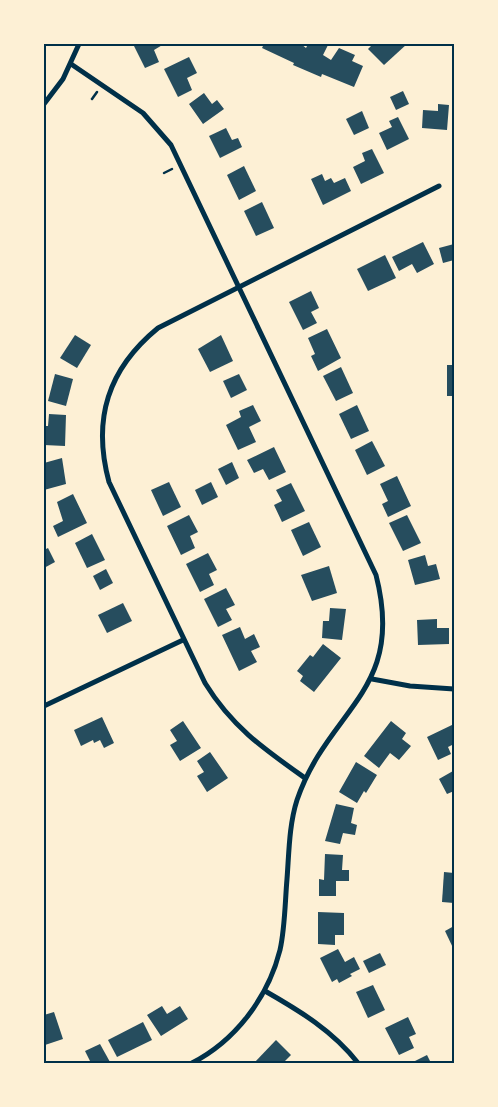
<svg xmlns="http://www.w3.org/2000/svg" width="498" height="1107" viewBox="0 0 498 1107" font-family="'Nunito Sans',sans-serif">
<style>
.building{fill:#264d5e}
.lines{fill:none;stroke-linecap:round;stroke-linejoin:round}
.path{stroke:#003049;stroke-width:2.5}
.minor{stroke:#003049;stroke-width:5}
.neatline{fill:none;stroke:#003049;stroke-width:2}
</style>
<rect width="100%" height="100%" fill="#fdf0d5"/>
<!-- building -->
<g class="building">
<polygon points="133,44 164,44 154,50 159,62 145,68"/>
<polygon points="264,44 301,44 306,48 308,44 324,44 328,45 323,55 331,60 339,48 355,55 352,61 363,66 354,87 322,74 321,77 293,65 294,63 262,48"/>
<polygon points="373,44 407,44 384,65 368,49"/>
<polygon points="189,57 197,73 187,78 192,90 178,97 164,69"/>
<polygon points="403,91 409,104 396,110 390,97"/>
<polygon points="204,93 212,104 217,100 224,109 203,124 189,104"/>
<polygon points="438,104 449,105 447,130 422,128 423,110 438,111"/>
<polygon points="362,111 369,128 354,135 346,119"/>
<polygon points="398,117 409,139 387,150 379,133 392,127 389,121"/>
<polygon points="226,128 232,140 238,138 242,147 220,158 209,136"/>
<polygon points="372,149 384,173 361,184 353,167 365,161 362,153"/>
<polygon points="244,166 256,191 239,200 227,175"/>
<polygon points="322,174 325,181 331,178 334,183 345,178 351,191 323,205 311,179"/>
<polygon points="262,202 274,228 256,236 244,211"/>
<polygon points="423,242 434,264 417,273 412,264 399,271 392,257"/>
<polygon points="454,244 454,260 443,263 439,248"/>
<polygon points="385,255 396,278 368,291 357,269"/>
<polygon points="311,291 319,308 311,312 317,323 303,330 289,302"/>
<polygon points="327,329 341,358 318,371 311,356 315,354 308,338"/>
<polygon points="75,335 91,345 77,368 60,358"/>
<polygon points="221,335 233,361 210,372 198,349"/>
<rect x="447" y="365" width="7" height="31"/>
<polygon points="341,367 353,393 336,401 323,376"/>
<polygon points="55,374 73,379 66,406 48,401"/>
<polygon points="239,374 247,390 231,398 223,381"/>
<polygon points="253,405 261,421 249,427 256,442 238,450 226,425 241,417 239,411"/>
<polygon points="357,405 369,431 351,439 339,414"/>
<polygon points="49,414 66,415 65,446 44,445 44,433 46,426 48,426"/>
<polygon points="372,441 385,466 367,475 355,450"/>
<polygon points="274,447 286,472 269,480 263,469 254,473 247,460"/>
<polygon points="62,458 66,484 44,490 44,463"/>
<polygon points="232,462 239,478 226,485 218,469"/>
<polygon points="397,476 411,506 388,517 382,504 388,501 380,484"/>
<polygon points="169,482 181,507 163,516 151,490"/>
<polygon points="211,482 218,497 202,505 195,490"/>
<polygon points="291,483 305,511 282,522 274,505 282,501 276,490"/>
<polygon points="73,494 87,523 58,537 53,526 63,521 57,502"/>
<polygon points="189,515 198,532 190,536 195,548 181,555 167,526"/>
<polygon points="407,515 421,543 403,551 389,523"/>
<polygon points="309,522 321,547 303,556 291,530"/>
<polygon points="92,534 105,560 87,568 75,543"/>
<polygon points="48,548 55,562 44,568 44,550"/>
<polygon points="208,553 217,570 209,574 214,585 200,592 186,564"/>
<polygon points="425,555 428,566 436,564 440,579 415,585 408,560"/>
<polygon points="329,566 337,593 312,601 301,575"/>
<polygon points="106,569 113,583 100,590 93,576"/>
<polygon points="226,588 235,605 226,609 232,620 218,627 204,599"/>
<polygon points="123,603 132,621 107,633 98,615"/>
<polygon points="330,608 346,609 342,640 322,638 323,621 329,621"/>
<polygon points="437,619 437,628 449,628 449,644 418,645 417,620"/>
<polygon points="240,627 245,639 254,634 260,647 251,651 257,662 239,671 222,635"/>
<polygon points="323,644 341,658 314,692 300,681 303,676 297,671 310,655 313,657"/>
<polygon points="102,717 114,743 104,748 100,740 94,743 93,740 81,746 74,730"/>
<polygon points="183,721 201,748 180,761 170,745 177,741 170,730"/>
<polygon points="391,721 406,733 402,739 411,746 399,760 390,753 379,768 364,756"/>
<polygon points="454,724 454,744 448,747 451,754 438,760 427,737"/>
<polygon points="210,752 228,778 207,792 197,776 204,772 197,761"/>
<polygon points="356,762 377,775 366,793 364,791 357,803 339,792"/>
<polygon points="453,771 454,791 447,794 439,779"/>
<polygon points="336,804 354,808 351,823 357,825 355,835 343,833 340,844 325,841"/>
<polygon points="325,854 343,855 342,870 349,870 349,881 336,881 336,896 319,896 319,879 324,880"/>
<polygon points="444,872 454,873 454,903 442,902"/>
<polygon points="318,912 344,913 344,935 335,935 335,945 318,944"/>
<polygon points="454,926 454,950 445,931"/>
<polygon points="338,949 345,962 354,957 360,969 350,974 352,976 339,983 337,979 332,982 320,958"/>
<polygon points="380,953 386,965 369,973 363,961"/>
<polygon points="373,985 385,1010 368,1018 356,992"/>
<polygon points="162,1006 167,1014 180,1006 188,1019 161,1036 147,1015"/>
<polygon points="54,1012 63,1039 45,1045 44,1015"/>
<polygon points="408,1017 416,1034 409,1037 414,1048 399,1055 385,1028"/>
<polygon points="143,1022 152,1040 117,1057 108,1040"/>
<polygon points="276,1040 291,1055 283,1063 254,1063"/>
<polygon points="100,1044 110,1062 91,1063 85,1051"/>
<polygon points="427,1055 431,1063 411,1063"/>
</g>
<g class="lines">
<!-- path -->
<g class="path">
<polyline points="92,99 97,92"/>
<polyline points="164,173 172,169"/>
</g>
<!-- minor -->
<g class="minor">
<path d="M71 64 143 113 171 145 376 575C406 692 329 707 297 800 289 825 289 853 287 879 285 902 285 928 280 950 268 998 235 1041 192 1063"/>
<polyline points="44,104 63,79 79,44"/>
<polyline points="372,679 410,686 454,689"/>
<polyline points="44,706 183,640"/>
<path d="M305 778C264 749 232 727 205 683L109 482C92 419 108 369 158 328L439 186"/>
<path d="M265 991C300 1011 333 1031 358 1063"/>
</g>
</g>
<!-- border -->
<rect width="498" height="1107" fill="none" stroke="#fdf0d5" stroke-width="90"/>
<rect x="45" y="45" width="408" height="1017" class="neatline"/>
</svg>
